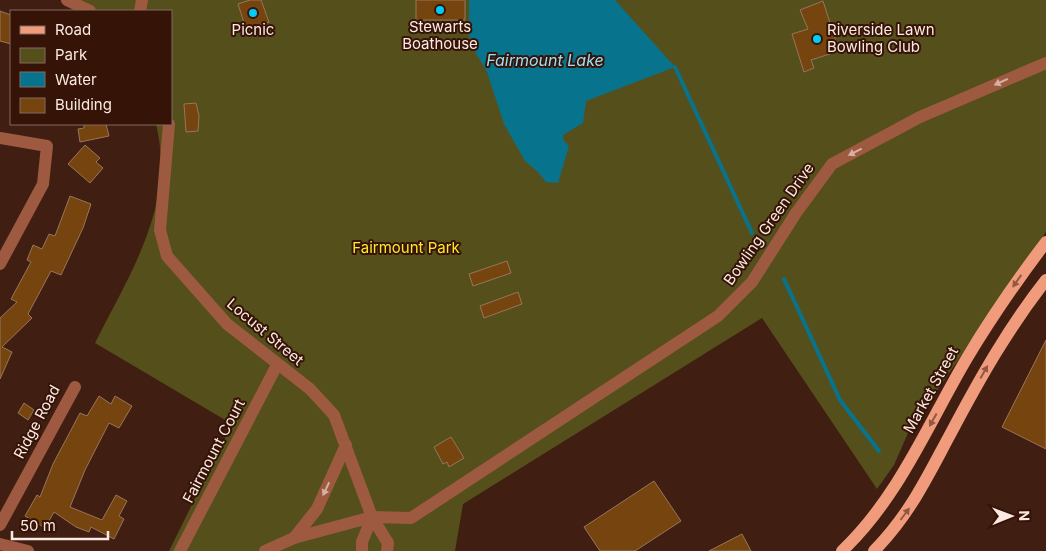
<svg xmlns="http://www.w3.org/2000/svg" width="1046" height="551" viewBox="0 0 1046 551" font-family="Inter,sans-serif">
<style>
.green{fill:#554f1c}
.water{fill:#08738d}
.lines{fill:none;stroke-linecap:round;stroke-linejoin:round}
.stream{stroke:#08738d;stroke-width:4}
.building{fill:#76440e;stroke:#97765a}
.minor{stroke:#9d5a40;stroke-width:12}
.major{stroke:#f09c7c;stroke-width:12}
.oneway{fill:#d6b0a1}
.oneway2{fill:#925842}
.poi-dot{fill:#01cbf9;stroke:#351407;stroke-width:2}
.labels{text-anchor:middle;stroke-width:4;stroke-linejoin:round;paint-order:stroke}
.poi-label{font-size:15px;fill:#fce9e1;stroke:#351407}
.street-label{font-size:15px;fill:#fce9e1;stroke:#351407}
.park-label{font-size:15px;fill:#fee828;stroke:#351407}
.water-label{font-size:16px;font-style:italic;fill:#9ddff7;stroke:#351407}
</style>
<rect width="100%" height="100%" fill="#401e11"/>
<!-- green -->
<path class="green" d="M72 0H1046V232L908 433 894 465 877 489 762 318 463 504 455 551H169L232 424 95 343C130 273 176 205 156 124H171V11H93Z"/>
<!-- water -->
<polygon class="water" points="469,0 615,0 675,67 586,101 583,123 563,135 564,141 569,146 558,183 546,182 538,172 525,161 504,124 487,72 474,50 465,24 469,23"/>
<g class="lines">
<!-- stream -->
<g class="stream">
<polyline points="675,67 752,233"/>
<polyline points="784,279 840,400 879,451"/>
</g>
</g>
<!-- building -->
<g class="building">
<polygon points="250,0 261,0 269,22 246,29 238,4"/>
<rect x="416" y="0" width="49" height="20"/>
<polygon points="823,1 839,51 811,60 814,68 804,72 792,34 808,29 800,10"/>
<polygon points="0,11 11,15 11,44 0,41"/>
<polygon points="196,103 199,116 198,131 186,132 184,104"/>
<polygon points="84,124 106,124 109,136 80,142 78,129 84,128"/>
<polygon points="85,145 100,158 96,162 103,168 90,183 68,164"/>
<polygon points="70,196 91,204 83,228 61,275 51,271 28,314 32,318 2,347 12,352 0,379 0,318 17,302 11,299 31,262 27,260 33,245 42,249 49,234 55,236"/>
<polygon points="507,261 511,273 473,286 469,274"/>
<polygon points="518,292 522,304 484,318 480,306"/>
<polygon points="1046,340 1046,449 1002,427"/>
<polygon points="99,396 111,404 115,396 132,406 119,428 109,423 85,470 70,507 102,520 116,495 127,501 119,516 124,519 114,539 91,527 89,532 76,527 54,512 45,528 25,516 37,495 40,497 53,464 80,413 87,416"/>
<polygon points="24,403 34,410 28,420 18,413"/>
<polygon points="451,437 464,458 449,467 447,462 443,464 434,447"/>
<polygon points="654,481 681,521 635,551 600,551 584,527"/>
<polygon points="742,534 751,551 709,551"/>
</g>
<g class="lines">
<!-- minor -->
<g class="minor">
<polyline points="67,0 90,11"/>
<polyline points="140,11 142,0"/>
<polyline points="169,124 160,230 167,256 227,324 310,389 334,415 372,517 388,543 387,551"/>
<polyline points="0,138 47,146 43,184 0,264"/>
<polyline points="0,525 75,387"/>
<polyline points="294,538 317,509 346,445"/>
<polyline points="0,544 28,551"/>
<polyline points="180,551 277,365"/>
<polyline points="265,551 294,538 372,517 411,518 718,316 752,282 796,213 832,164 920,117 1046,63"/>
<polyline points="362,551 362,542 372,517"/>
</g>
<!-- major -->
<g class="major">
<path d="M842 551C899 497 928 424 967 358 991 318 1018 279 1046 242"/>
<path d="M874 551C911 513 927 477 952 431 980 378 1009 327 1046 280"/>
</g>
</g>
<!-- one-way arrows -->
<defs><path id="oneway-solid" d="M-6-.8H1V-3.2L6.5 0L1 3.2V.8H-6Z" transform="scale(1.25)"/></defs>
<g class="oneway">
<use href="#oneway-solid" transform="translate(1001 82) rotate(156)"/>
<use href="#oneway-solid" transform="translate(855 152) rotate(153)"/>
<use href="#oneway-solid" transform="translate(326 489) rotate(115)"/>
</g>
<g class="oneway2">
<use href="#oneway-solid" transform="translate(1017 281) rotate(125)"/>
<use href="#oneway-solid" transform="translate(984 372) rotate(-61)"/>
<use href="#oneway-solid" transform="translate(933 420) rotate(119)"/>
<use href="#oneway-solid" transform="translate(905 514) rotate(-53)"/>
</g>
<!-- markers -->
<g class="poi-dot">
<circle cx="440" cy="10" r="5"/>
<circle cx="253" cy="13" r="5"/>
<circle cx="817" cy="39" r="5"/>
</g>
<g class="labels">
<!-- poi labels -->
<g class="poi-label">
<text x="440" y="32">Stewarts<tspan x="440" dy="17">Boathouse</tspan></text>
<text x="253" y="35">Picnic</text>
<text x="827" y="35" text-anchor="start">Riverside Lawn<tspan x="827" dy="17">Bowling Club</tspan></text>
</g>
<!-- street labels -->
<g class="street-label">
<text transform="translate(769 224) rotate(-55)" y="5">Bowling Green Drive</text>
<text transform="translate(265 332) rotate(40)" y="5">Locust Street</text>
<text transform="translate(931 390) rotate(-61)" y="5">Market Street</text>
<text transform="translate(37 422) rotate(-62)" y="5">Ridge Road</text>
<text transform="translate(214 451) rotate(-62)" y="5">Fairmount Court</text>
</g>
<!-- park labels -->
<g class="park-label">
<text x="406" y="253">Fairmount Park</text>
</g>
<!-- water labels -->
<g class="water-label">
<text x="545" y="66">Fairmount Lake</text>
</g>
</g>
<!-- legend -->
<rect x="10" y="10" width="162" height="115" fill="#351407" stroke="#85695e"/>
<rect x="20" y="26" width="25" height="8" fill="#f09c7c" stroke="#85695e"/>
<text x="55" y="35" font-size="15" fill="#fce9e1">Road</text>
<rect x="20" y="48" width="25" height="15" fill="#554f1c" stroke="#85695e"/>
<text x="55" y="60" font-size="15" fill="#fce9e1">Park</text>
<rect x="20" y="72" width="25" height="15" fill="#08738d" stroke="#85695e"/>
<text x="55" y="85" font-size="15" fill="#fce9e1">Water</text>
<rect x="20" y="98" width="25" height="15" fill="#76440e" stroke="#85695e"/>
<text x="55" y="110" font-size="15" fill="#fce9e1">Building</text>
<!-- north arrow -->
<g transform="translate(1011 516) rotate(89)" stroke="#351407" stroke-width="4" paint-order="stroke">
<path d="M0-4L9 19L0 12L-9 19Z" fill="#fce9e1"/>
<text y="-8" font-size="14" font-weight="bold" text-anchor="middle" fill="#fce9e1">N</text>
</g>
<!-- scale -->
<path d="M12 531v8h96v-8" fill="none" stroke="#fce9e1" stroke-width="2.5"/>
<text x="20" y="531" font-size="15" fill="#fce9e1" stroke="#351407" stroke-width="4" paint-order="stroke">50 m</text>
</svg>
